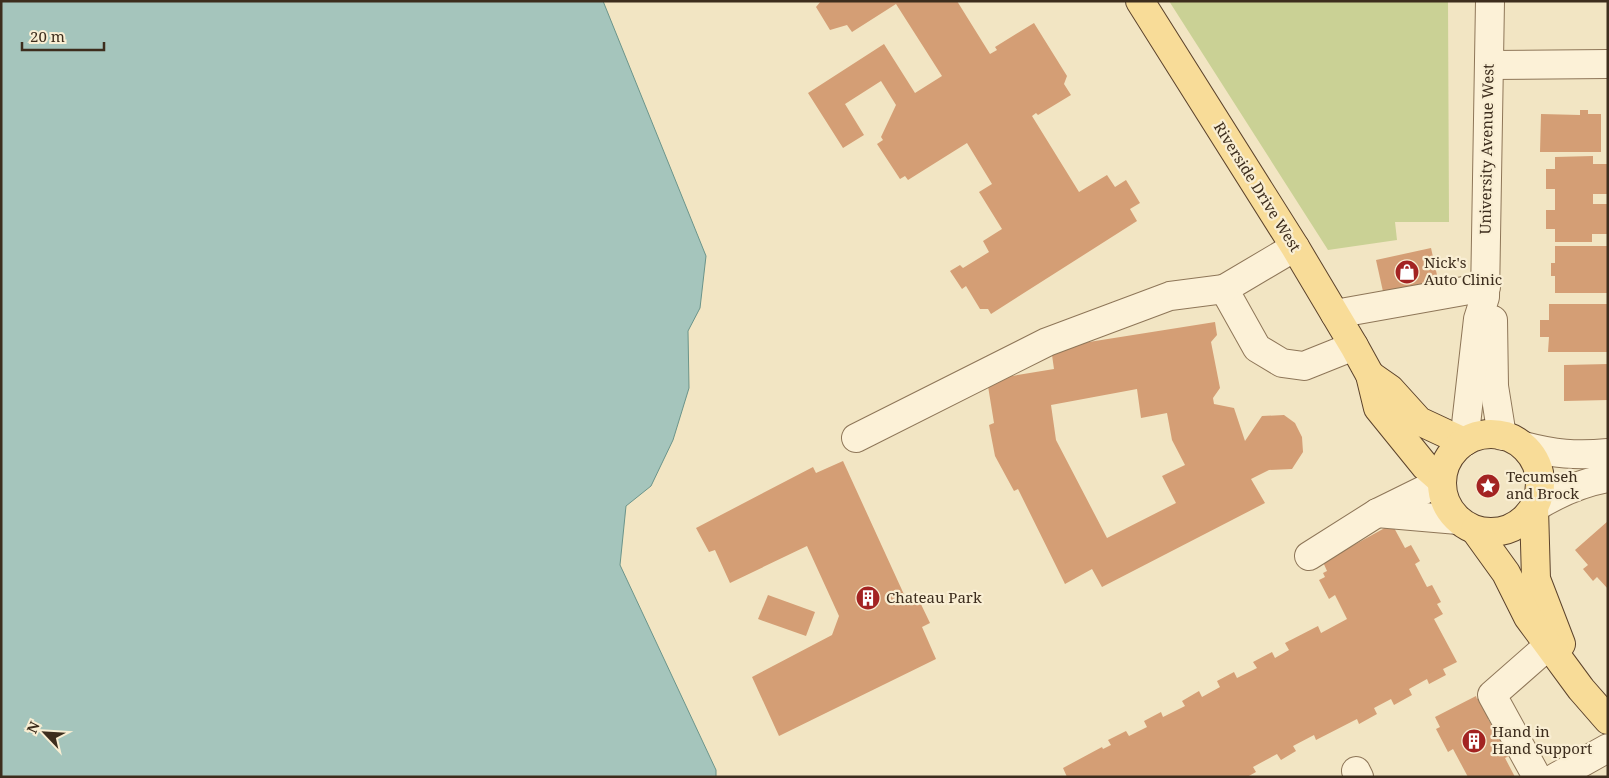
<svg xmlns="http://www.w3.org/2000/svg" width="1609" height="778" viewBox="0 0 1609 778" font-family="'Noto Serif',serif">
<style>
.green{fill:#cad195}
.water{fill:#a5c5bc;stroke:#6b948a}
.building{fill:#d49e75;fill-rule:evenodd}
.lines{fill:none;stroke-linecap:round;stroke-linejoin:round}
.minor-casing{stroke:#8e7658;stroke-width:30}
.major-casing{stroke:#5c432c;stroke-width:30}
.minor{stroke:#fcf1d7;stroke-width:28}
.major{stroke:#f8dc98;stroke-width:28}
.labels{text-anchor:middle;stroke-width:4.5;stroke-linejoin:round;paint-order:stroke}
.street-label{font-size:15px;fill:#3d2d1d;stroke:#f9eed3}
.poi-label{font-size:15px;fill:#3d2d1d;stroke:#f9eed3;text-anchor:start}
</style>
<rect width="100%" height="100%" fill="#f2e5c3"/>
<!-- green -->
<polygon class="green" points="1169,1 1448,1 1449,222 1395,222 1397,240 1328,250"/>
<!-- water -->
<polygon class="water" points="1,1 603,1 706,256 700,308 688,331 689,388 673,440 651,486 626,506 620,565 716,770 716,777 1,777"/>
<!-- building -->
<g class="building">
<polygon points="821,1 957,1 990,54 997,50 995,47 1034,23 1067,76 1064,84 1071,95 1038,115 1036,113 1032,116 1079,192 1107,175 1115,187 1126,180 1140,203 1130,209 1137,221 991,314 988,309 980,309 966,286 962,289 950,271 960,265 963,268 989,252 983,241 1002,229 979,192 992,184 967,143 908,180 905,176 900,179 877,144 883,140 881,137 896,105 881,81 845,104 864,135 843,148 808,93 884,44 915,93 942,76 896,4 852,32 847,25 830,30 816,7"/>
<polygon points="1580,110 1588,110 1588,114 1601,114 1601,152 1540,152 1541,114 1580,115"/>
<polygon points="1593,156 1593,164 1608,164 1608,194 1593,194 1593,204 1608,204 1608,234 1592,234 1592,242 1555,242 1555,229 1546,229 1546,210 1555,210 1555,189 1546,189 1546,169 1555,169 1555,157"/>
<polygon points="1555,246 1608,246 1608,293 1555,293 1555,276 1551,276 1551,263 1555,263"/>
<polygon points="1431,248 1439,284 1384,296 1376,260"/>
<polygon points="1549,304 1608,304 1608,352 1548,352 1549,337 1540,337 1540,320 1549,320"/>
<path d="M1215 322 1217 335 1211 342 1220 388 1213 398 1214 404 1234 408 1245 441 1262 416 1284 415 1295 423 1302 437 1303 452 1292 469 1269 470 1251 479 1265 503 1102 587 1092 569 1065 584 1018 489 1014 491 995 456 989 425 994 423 987 380 1054 369 1051 348ZM1137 389 1141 418 1167 413 1172 440 1185 465 1162 476 1176 503 1107 538 1056 440 1051 405Z"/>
<polygon points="1608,364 1608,400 1564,401 1564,365"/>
<polygon points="843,461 907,601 917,596 930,623 922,627 936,659 779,736 752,677 832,635 839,616 807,546 730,583 715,550 709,552 696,528 813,467 816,473"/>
<polygon points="1608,521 1608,589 1597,577 1593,581 1583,569 1588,565 1575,550"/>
<polygon points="1392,524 1405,548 1411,545 1420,561 1415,564 1427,587 1432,585 1441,602 1437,604 1443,614 1434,619 1457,662 1443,669 1446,675 1429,684 1427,679 1409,689 1412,695 1394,705 1391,699 1374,708 1377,714 1359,724 1357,719 1316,740 1314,735 1293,746 1296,751 1281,760 1277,754 1253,767 1256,772 1247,777 1067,777 1063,768 1102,747 1103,749 1111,745 1108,740 1126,731 1129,736 1147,727 1144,721 1161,712 1163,717 1185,706 1182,701 1199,691 1202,697 1220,687 1217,681 1234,672 1237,678 1257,668 1253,662 1272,652 1275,658 1289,650 1285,643 1318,626 1321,633 1347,619 1335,595 1329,599 1319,580 1325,577 1323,573 1327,571 1323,562"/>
<polygon points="768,595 815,612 806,636 758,619"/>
<polygon points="1476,696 1477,699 1482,696 1493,716 1488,719 1496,732 1500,730 1513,754 1505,758 1515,777 1468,777 1453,749 1448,752 1436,729 1440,727 1435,717"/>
</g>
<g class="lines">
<defs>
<g id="minor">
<polyline points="1489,65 1608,64"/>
<polyline points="1295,247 1224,289 1257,348 1282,363 1304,366 1354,346"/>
<polyline points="1335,314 1486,287"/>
<polyline points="1493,320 1494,386 1502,436"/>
<polyline points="856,438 1047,342 1170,296 1224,289"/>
<polyline points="1464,442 1478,319 1485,297 1490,1"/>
<path d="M1524 446C1554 454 1576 456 1608 453"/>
<path d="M1534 508C1558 493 1580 483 1608 478"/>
<polyline points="1377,513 1458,520"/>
<polyline points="1309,556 1377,513 1442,481"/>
<polyline points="1356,771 1359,777"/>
<polyline points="1537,777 1492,695 1549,645"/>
<polyline points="1556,777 1608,748"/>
</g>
<g id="major">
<polyline points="1140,1 1295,247 1354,346 1370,375 1378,408 1425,466 1442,481"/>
<polyline points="1370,375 1390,389 1419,421 1464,442"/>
<circle cx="1491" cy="483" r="49"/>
<polyline points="1534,508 1536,579 1561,644"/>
<polyline points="1475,530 1506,573 1528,617 1581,689 1608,720"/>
</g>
</defs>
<!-- minor casing -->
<use href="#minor" class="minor-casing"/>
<!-- major casing -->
<use href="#major" class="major-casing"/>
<!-- minor -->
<use href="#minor" class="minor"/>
<!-- major -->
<use href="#major" class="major"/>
</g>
<!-- icons -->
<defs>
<symbol id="shop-disc" viewBox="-11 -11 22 22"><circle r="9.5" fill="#a32322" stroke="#f9eed3"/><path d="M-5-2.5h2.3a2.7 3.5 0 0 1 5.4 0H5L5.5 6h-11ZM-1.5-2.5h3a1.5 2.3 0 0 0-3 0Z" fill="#fff"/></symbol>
<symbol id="sight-disc" viewBox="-11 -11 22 22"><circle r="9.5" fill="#a32322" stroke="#f9eed3"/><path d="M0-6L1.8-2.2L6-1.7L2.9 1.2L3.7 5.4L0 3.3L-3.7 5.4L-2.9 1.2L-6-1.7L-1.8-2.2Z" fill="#fff"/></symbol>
<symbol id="building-disc" viewBox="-11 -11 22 22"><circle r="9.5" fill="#a32322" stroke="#f9eed3"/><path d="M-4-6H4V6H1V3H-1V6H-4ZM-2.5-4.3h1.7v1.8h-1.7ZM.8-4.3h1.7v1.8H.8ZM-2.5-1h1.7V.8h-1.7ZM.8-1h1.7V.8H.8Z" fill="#fff"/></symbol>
</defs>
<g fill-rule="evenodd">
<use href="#shop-disc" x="1393" y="258" width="28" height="28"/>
<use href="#sight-disc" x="1474" y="472" width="28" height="28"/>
<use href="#building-disc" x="854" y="584" width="28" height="28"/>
<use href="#building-disc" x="1460" y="727" width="28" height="28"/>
</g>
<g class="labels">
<!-- street labels -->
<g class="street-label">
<text transform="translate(1487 149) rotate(-89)" y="5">University Avenue West</text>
<text transform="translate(1257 187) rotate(58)" y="5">Riverside Drive West</text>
</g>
<!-- poi labels -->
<g class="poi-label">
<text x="1424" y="268">Nick's<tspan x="1424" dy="17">Auto Clinic</tspan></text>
<text x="1506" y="482">Tecumseh<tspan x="1506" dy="17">and Brock</tspan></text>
<text x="886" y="603">Chateau Park</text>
<text x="1492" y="737">Hand in<tspan x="1492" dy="17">Hand Support</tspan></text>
</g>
</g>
<!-- border -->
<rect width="1609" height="778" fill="none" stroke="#3d2d1d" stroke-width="5"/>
<!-- north arrow -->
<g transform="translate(45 733) rotate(295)" stroke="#f9eed3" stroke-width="4" paint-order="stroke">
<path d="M0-4L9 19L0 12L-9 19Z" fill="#3d2d1d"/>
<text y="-8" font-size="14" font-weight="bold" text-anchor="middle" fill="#3d2d1d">N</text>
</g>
<!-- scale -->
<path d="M22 42v8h82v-8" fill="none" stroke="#3d2d1d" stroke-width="2.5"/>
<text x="30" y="42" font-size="15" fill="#3d2d1d" stroke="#f9eed3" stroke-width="4" paint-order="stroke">20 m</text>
</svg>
